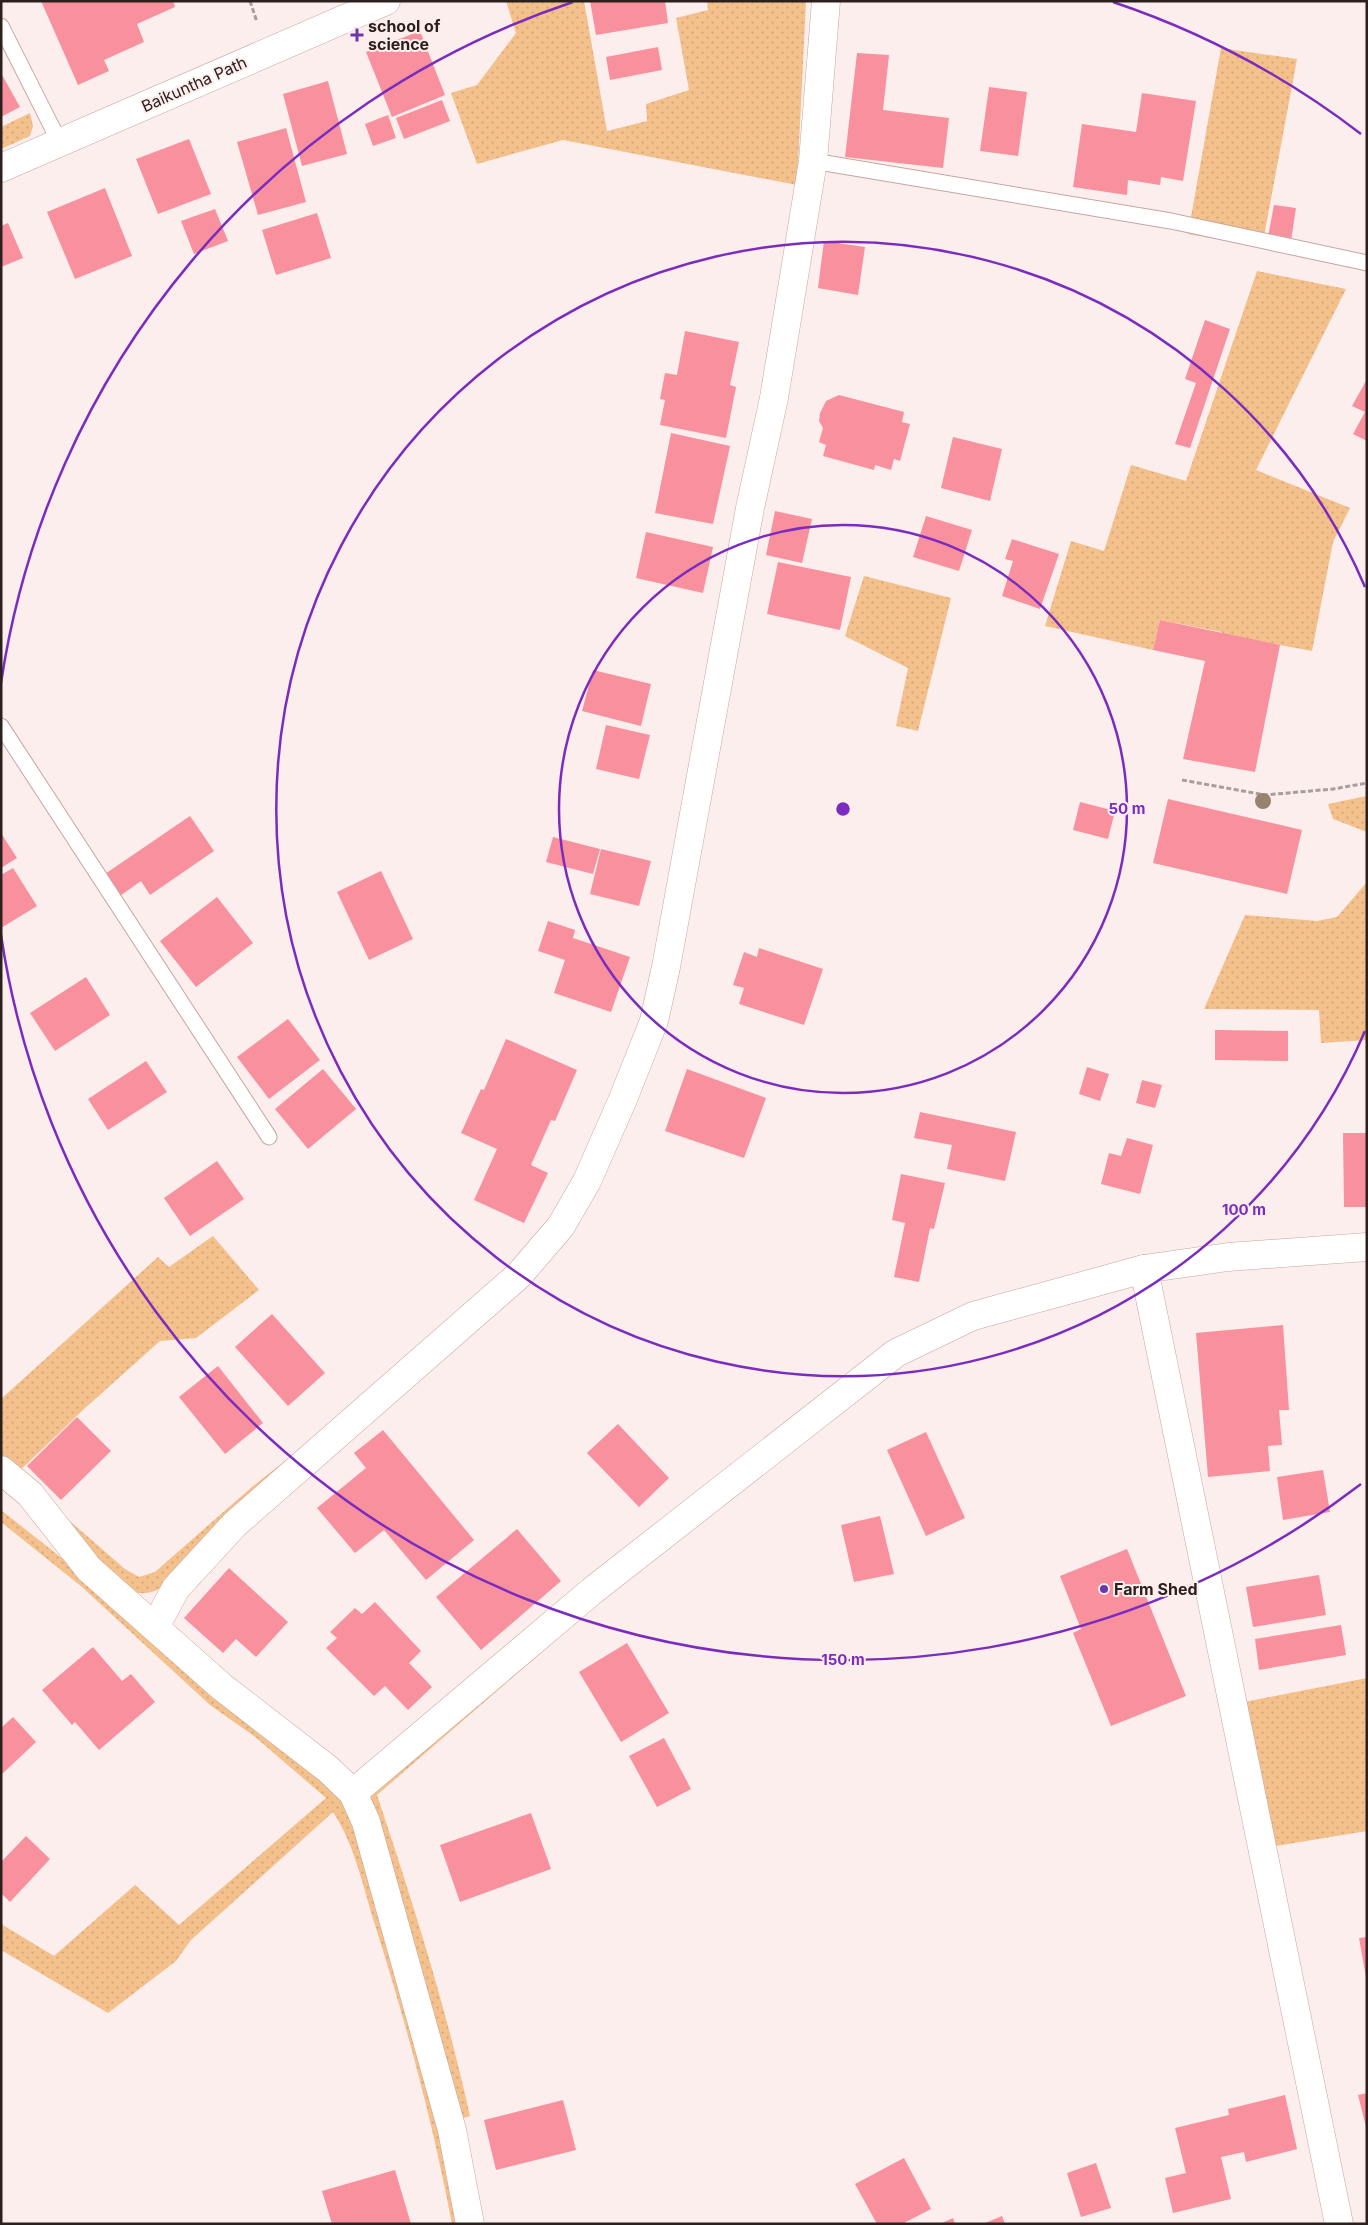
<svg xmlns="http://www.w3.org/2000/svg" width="1368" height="2225" viewBox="0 0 1368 2225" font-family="Inter,sans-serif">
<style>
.grass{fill:url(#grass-dots)}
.building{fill:#f8909d}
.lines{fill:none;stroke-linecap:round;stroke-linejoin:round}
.service-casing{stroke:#c5a6a0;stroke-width:17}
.minor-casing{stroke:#c5a6a0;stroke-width:29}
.path{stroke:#aa9c9a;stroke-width:3;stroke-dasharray:5 2.5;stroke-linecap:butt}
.service{stroke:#fff;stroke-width:15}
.minor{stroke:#fff;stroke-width:28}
.tree{fill:#98836f}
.ring{fill:none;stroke:#7b2cbf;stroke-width:2.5}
.poi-dot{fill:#6c36ad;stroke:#fceeec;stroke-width:2}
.labels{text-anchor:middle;stroke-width:4;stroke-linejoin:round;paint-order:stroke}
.poi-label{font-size:16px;font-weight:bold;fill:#2c201e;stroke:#fceeec;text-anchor:start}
.street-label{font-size:16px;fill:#2c201e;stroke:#fceeec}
.centre{fill:#7b2cbf;stroke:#fceeec;stroke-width:2.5}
.ring-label{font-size:15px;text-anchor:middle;font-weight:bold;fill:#7b2cbf;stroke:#fceeec;stroke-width:4;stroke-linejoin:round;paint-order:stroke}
</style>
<defs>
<pattern id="grass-dots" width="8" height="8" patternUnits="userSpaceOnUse" patternTransform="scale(1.25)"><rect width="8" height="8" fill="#f4c08b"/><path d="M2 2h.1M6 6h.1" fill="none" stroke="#d1a578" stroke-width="1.8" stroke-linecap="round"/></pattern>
</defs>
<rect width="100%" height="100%" fill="#fceeec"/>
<!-- grass -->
<g class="grass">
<polygon points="506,1 584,1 607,131 647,121 646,104 689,90 676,18 708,10 707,1 806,1 797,185 563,140 477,164 451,93 477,85 516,33"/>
<polygon points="1221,48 1297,59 1262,247 1188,234"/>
<polygon points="30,113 33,126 30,136 1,149 1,127"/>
<polygon points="1257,271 1346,289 1256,470 1350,508 1333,542 1312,651 1221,634 1222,632 1160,620 1153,650 1045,626 1071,541 1104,551 1131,465 1186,481"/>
<polygon points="864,576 951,598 918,731 896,726 908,668 845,636"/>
<polygon points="1367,796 1367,832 1333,819 1328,804"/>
<polygon points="1367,882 1367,1040 1321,1043 1319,1010 1204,1009 1245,915 1317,921 1337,917"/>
<path d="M213 1236 259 1290 196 1338 160 1341 84 1409 8 1482 57 1510 125 1569 139 1577 155 1572 253 1486 358 1404 164 1586C148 1596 135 1595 119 1586L1 1489V1399L158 1257 169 1267Z"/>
<path d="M1 1510 97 1586 334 1791 348 1809 399 1971 461 2224H452C433 2123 406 2023 375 1925 363 1887 355 1845 333 1812L191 1940 176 1961 108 2013 1 1950V1924L54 1956 135 1885 179 1925 326 1798 254 1736 210 1705 82 1587 1 1522Z"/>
<path d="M551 1636 556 1640 377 1795C412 1900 446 2007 470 2116L457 2120 368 1802 370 1793Z"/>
<polygon points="1367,1678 1367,1831 1276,1846 1244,1702"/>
</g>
<!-- building -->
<g class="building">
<polygon points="41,1 173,1 175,7 137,24 144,42 104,60 109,71 78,85"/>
<polygon points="590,1 665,1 668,23 596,35"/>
<polygon points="420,31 445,95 392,117 366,52"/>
<polygon points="658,47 662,70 610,80 606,57"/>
<polygon points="857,53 889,55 883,110 949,118 943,168 845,157"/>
<polygon points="1,73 20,107 1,117"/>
<polygon points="328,81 347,154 302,166 283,94"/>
<polygon points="989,87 1027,92 1018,156 980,151"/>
<polygon points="1142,93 1196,101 1183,181 1161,177 1160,185 1128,180 1127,195 1073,187 1082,124 1136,132"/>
<polygon points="442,100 450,121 404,139 396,118"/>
<polygon points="388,115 396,138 373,146 365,124"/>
<polygon points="286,128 306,202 258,215 237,142"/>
<polygon points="189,139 211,194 158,214 136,159"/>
<polygon points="105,188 132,256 75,279 47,212"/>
<polygon points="1274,205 1296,208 1291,241 1268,237"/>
<polygon points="215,209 228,241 194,254 181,221"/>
<polygon points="317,213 331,258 276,275 262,230"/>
<polygon points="8,223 23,258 1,267 1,226"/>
<polygon points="824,241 865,247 858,295 818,288"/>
<polygon points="1205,320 1230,329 1190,448 1175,444 1196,383 1185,379"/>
<polygon points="685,331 739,342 730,385 736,387 726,438 660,425 665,400 660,399 665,373 677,375"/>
<polygon points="1367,379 1367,441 1353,434 1365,412 1352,406"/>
<polygon points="839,395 904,412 902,422 910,424 900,461 894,459 891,470 875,465 874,470 823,456 826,445 819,442 823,428 819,421 820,413 826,401"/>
<polygon points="671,433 730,446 713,524 655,513"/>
<polygon points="953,437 1002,449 990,501 941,488"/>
<polygon points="775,511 812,519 802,563 766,555"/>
<polygon points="926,516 972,530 959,571 913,557"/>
<polygon points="646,532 713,547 703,593 636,578"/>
<polygon points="1012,539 1059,554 1040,609 1002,596 1013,561 1005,559"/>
<polygon points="778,562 851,577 840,630 767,614"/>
<polygon points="1160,620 1280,645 1255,772 1183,759 1205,661 1153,650"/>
<polygon points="593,670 651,684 641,726 582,711"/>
<polygon points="606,725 650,735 639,779 596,769"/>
<polygon points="1168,799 1302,830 1287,894 1153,863"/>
<polygon points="1080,802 1115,811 1108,839 1073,830"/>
<polygon points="190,816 214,851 150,895 141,881 117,898 102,876"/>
<polygon points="1,833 17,858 1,868"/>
<polygon points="553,837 600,849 593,874 546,862"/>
<polygon points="601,849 651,861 639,906 590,894"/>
<polygon points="13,868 37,906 1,928 1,875"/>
<polygon points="381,871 413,939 369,960 337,892"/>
<polygon points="217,897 253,943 196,987 160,941"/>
<polygon points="548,921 575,930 573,938 630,957 611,1012 554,993 565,960 538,951"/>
<polygon points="759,948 823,969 804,1025 739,1004 744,988 733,985 744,952 757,957"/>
<polygon points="86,977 110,1015 55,1051 30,1013"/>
<polygon points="288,1019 320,1060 269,1099 237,1057"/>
<polygon points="1215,1030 1288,1031 1288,1061 1215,1060"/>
<polygon points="506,1039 577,1070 555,1121 551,1120 531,1165 548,1173 524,1223 474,1200 497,1149 461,1133 481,1089 484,1090"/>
<polygon points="146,1061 167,1092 108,1130 88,1099"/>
<polygon points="1087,1067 1109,1074 1100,1101 1079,1094"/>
<polygon points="323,1069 356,1109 308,1149 275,1109"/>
<polygon points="687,1069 766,1098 744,1158 665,1131"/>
<polygon points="1142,1080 1162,1085 1155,1108 1136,1103"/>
<polygon points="920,1112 1016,1132 1005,1181 947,1169 952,1145 914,1138"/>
<polygon points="1343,1133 1367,1133 1367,1207 1344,1207"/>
<polygon points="1127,1138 1153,1145 1140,1194 1101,1184 1109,1153 1121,1156"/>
<polygon points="217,1161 244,1199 190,1236 164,1198"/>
<polygon points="901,1174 945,1183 934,1229 930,1228 919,1282 894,1277 905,1223 892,1220"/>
<polygon points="272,1314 325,1373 288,1406 235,1347"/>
<polygon points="1283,1325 1289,1410 1279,1410 1282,1445 1268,1446 1270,1471 1208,1477 1196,1333"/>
<polygon points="218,1366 263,1423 225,1454 179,1397"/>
<polygon points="77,1417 111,1451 61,1500 27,1466"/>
<polygon points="618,1424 669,1478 639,1507 587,1453"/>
<polygon points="383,1430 474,1540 426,1580 384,1530 355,1553 317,1508 366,1468 354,1453"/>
<polygon points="926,1432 965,1518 926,1536 887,1450"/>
<polygon points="1323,1470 1330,1512 1283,1520 1277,1477"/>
<polygon points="880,1516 894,1574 854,1582 841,1525"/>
<polygon points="517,1529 561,1581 481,1650 436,1597"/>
<polygon points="1127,1549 1186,1696 1111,1726 1073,1633 1081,1629 1060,1576"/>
<polygon points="229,1568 288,1622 256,1657 236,1639 223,1653 184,1618"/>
<polygon points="1319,1575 1326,1615 1253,1627 1246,1587"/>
<polygon points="375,1602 421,1651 409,1663 432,1687 408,1710 385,1686 374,1696 326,1648 337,1638 330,1632 355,1608 362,1614"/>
<polygon points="1341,1625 1346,1655 1259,1670 1255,1639"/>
<polygon points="627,1643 669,1713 621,1742 579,1672"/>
<polygon points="93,1647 122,1681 131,1674 155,1702 99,1750 75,1722 72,1725 42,1690"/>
<polygon points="13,1717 36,1742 1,1775 1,1728"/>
<polygon points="664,1738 691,1789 657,1807 629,1756"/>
<polygon points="531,1813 551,1869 460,1902 440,1845"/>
<polygon points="26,1836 50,1859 10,1902 1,1893 1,1862"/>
<polygon points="1367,1937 1367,1977 1366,1977 1359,1938"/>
<polygon points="1367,2093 1367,2127 1366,2127 1358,2095"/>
<polygon points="1285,2095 1297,2149 1246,2162 1244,2152 1221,2157 1231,2199 1173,2213 1165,2178 1186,2173 1175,2128 1229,2115 1228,2109"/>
<polygon points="563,2100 576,2150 496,2170 484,2120"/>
<polygon points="904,2158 931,2209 902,2224 877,2224 855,2184"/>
<polygon points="1096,2163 1111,2208 1081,2217 1067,2173"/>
<polygon points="395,2170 411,2224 332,2224 322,2191"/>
<polygon points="1002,2216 1005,2224 983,2224"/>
<polygon points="953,2218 955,2224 940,2224"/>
</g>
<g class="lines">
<defs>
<g id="service">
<polyline points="1,26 60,143"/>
<polyline points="813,161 1171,221 1367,263"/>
<polyline points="1,726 269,1137"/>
</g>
<g id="minor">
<polyline points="1,168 386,1"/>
<polyline points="1144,1269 1339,2224"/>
<polyline points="1,1470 30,1494 89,1569 222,1687 328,1769 353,1793 366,1822 452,2130 470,2224"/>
<polyline points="155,1627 176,1588 235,1524 519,1275 561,1226 587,1181 623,1099 654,1021 666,967 750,508 774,398 813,161 826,1"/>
<polyline points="353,1793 592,1591 896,1353 973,1316 1144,1269 1228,1257 1367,1247"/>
</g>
</defs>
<!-- service casing -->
<use href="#service" class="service-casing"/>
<!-- minor casing -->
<use href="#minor" class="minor-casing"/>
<!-- path -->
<g class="path">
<polyline points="250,1 257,22"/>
<polyline points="1182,780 1265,795 1333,789 1367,783"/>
</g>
<!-- service -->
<use href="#service" class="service"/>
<!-- minor -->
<use href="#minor" class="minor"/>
</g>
<!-- trees -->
<circle class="tree" cx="1263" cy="801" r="8"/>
<!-- distance rings -->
<g class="ring">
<circle cx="843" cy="809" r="284"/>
<path d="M1365 1031A567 567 0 1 1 1365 587"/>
<path d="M1361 1484A851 851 0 0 1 1 935M1 683A851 851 0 0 1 573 2M1113 2A851 851 0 0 1 1361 134"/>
</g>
<!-- markers -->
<g class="poi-dot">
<path d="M354.5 27.5h5v5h5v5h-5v5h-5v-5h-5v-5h5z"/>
<circle cx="1104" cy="1589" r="5"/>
</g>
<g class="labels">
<!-- poi labels -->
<g class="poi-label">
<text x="368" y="32">school of<tspan x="368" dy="18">science</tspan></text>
<text x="1114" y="1595">Farm Shed</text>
</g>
<!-- street labels -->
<g class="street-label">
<text transform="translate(194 84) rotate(-24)" y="6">Baikuntha Path</text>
</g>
</g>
<circle cx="843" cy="809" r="8" class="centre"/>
<g class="ring-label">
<text x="1127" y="814">50 m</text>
<text x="1244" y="1215">100 m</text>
<text x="843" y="1665">150 m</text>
</g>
<!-- border -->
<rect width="1368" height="2225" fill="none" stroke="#2c201e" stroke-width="5"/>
</svg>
